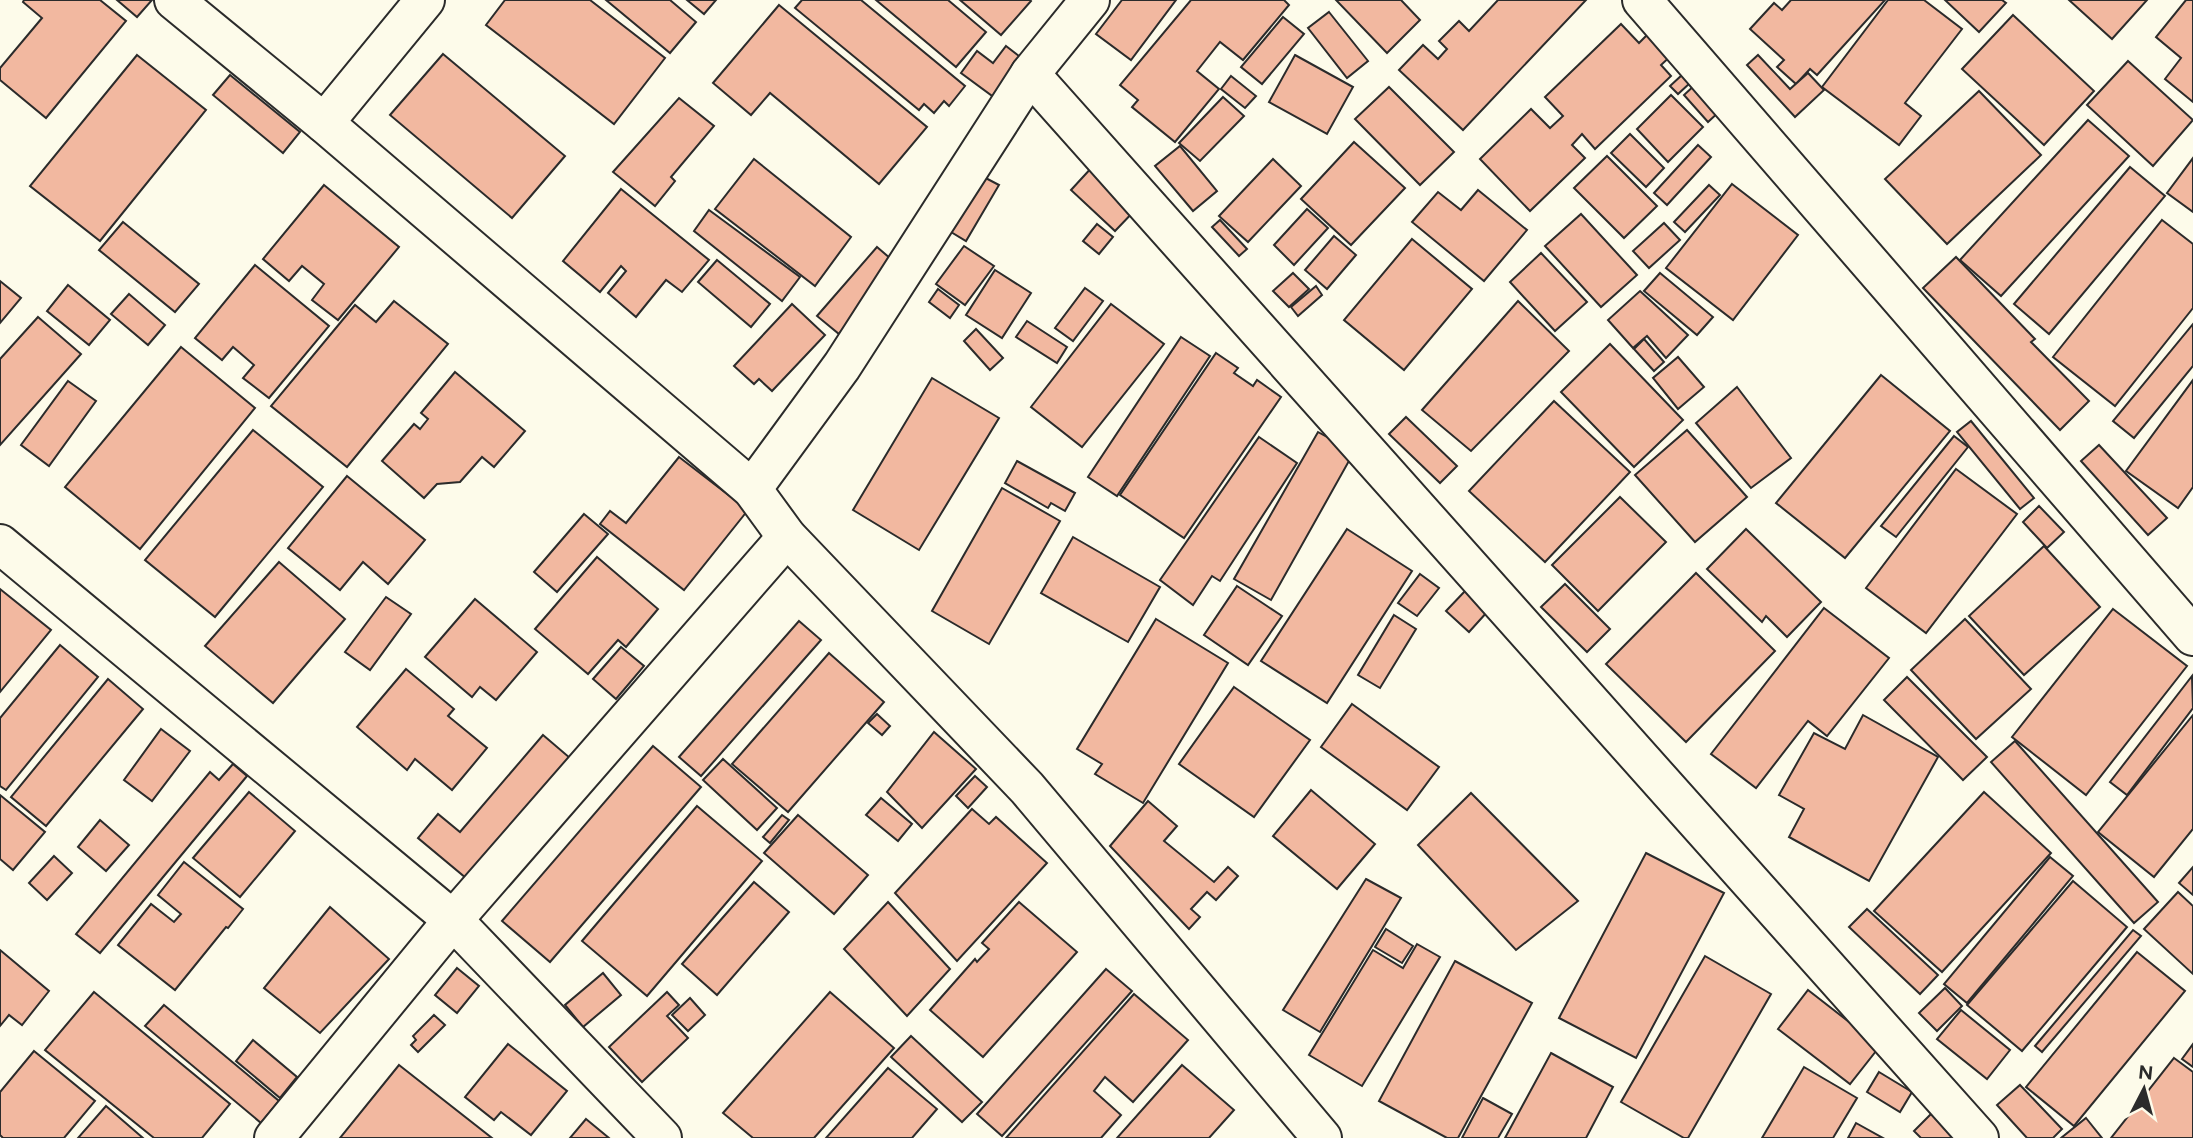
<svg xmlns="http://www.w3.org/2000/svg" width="2193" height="1138" viewBox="0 0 2193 1138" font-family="Figtree,sans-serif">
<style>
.building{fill:#f2b8a0;stroke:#2b2b2b;stroke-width:2}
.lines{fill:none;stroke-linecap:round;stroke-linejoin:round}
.minor-casing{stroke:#2b2b2b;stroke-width:42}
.minor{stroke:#fdfbea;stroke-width:38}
</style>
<rect width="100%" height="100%" fill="#fdfbea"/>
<!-- building -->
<g class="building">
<polygon points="24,0 100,0 126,21 46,118 0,80 0,68 42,18 23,2"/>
<polygon points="117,0 152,0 137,17"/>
<polygon points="505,0 590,0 665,58 614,124 486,25"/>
<polygon points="606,0 670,0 696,22 670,53"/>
<polygon points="687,0 716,0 704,14"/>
<polygon points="802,0 861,0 965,86 949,106 944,101 934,113 924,104 919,110 795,8"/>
<polygon points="876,0 948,0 986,32 956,67"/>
<polygon points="960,0 1030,0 1031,1 1001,35"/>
<polygon points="1122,0 1176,0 1131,60 1096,34"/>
<polygon points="1191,0 1284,0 1289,5 1243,60 1220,42 1197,71 1219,89 1175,142 1132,107 1138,100 1120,85"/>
<polygon points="1336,0 1401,0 1420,20 1387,53"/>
<polygon points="1498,0 1586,0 1463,130 1399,70 1423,45 1438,59 1447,49 1439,41 1459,21 1469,31"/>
<polygon points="1791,0 1885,0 1817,75 1810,69 1796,84 1777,67 1784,60 1750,29 1774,3 1782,10"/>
<polygon points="1888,0 1924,0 1962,29 1905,103 1921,116 1899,145 1822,87"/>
<polygon points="1945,0 2002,0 2006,3 1979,32"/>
<polygon points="2069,0 2147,0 2112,39"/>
<polygon points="2186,0 2193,0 2193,102 2165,79 2181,58 2156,37"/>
<polygon points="779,5 927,127 879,184 770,93 751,115 713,83"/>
<polygon points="1329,12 1368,61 1347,78 1308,28"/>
<polygon points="2013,15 2094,91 2044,145 1962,69"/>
<polygon points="1283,17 1304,34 1262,84 1241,67"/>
<polygon points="1621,24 1639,43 1653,29 1675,52 1661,65 1671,76 1595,149 1582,134 1572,145 1585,158 1530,211 1480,159 1531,109 1550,128 1563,116 1545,97"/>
<polygon points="1006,46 1024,60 995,98 961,73 977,51 993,63"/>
<polygon points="443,54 565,156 512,218 390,115"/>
<polygon points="137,55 206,110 100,241 30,186"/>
<polygon points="1295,55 1353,87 1327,134 1269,102"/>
<polygon points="1758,55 1790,89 1808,73 1824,90 1795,117 1747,65"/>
<polygon points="2128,61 2193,120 2153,166 2087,105"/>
<polygon points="230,75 300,132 283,153 213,95"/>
<polygon points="1682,75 1690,83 1678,94 1670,86"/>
<polygon points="1231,76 1256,96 1245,108 1221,89"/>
<polygon points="1697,83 1721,110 1708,122 1684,95"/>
<polygon points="1389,87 1454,152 1420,185 1355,119"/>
<polygon points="1979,91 2041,155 1947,244 1885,179"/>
<polygon points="1671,95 1703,127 1668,162 1637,129"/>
<polygon points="1223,97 1244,116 1200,161 1179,143"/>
<polygon points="679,98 714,126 671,177 675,181 655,206 613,172"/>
<polygon points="2088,120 2129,156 2001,296 1960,260"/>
<polygon points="1630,134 1664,168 1646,187 1611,153"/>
<polygon points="1354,142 1405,188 1351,245 1301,199"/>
<polygon points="1698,145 1711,157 1667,205 1654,193"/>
<polygon points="1180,146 1217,191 1193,211 1155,166"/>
<polygon points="1607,156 1657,206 1624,238 1574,188"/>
<polygon points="2193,158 2193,212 2167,193"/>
<polygon points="754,159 851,237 815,286 715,209"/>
<polygon points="1273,159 1301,186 1248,242 1219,216"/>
<polygon points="1094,165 1138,207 1115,231 1071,190"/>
<polygon points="2130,167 2165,196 2049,334 2014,304"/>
<polygon points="978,174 999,185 966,241 946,229"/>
<polygon points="1732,184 1798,235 1733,320 1666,268"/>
<polygon points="324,185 399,247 338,320 312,300 324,284 302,266 289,281 263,259"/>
<polygon points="1709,185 1720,195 1685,232 1674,222"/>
<polygon points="621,189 709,260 682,292 666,280 636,317 608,293 626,271 621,266 600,292 563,261"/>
<polygon points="1478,190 1527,230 1484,281 1412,222 1438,192 1461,210"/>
<polygon points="1307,209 1328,228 1294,265 1274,245"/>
<polygon points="709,210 800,277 782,301 694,231"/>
<polygon points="1581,214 1637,275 1601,307 1545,246"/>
<polygon points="1220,220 1247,249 1239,256 1212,227"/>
<polygon points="2162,220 2193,244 2193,308 2115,406 2053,357"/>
<polygon points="123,222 199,284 175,312 99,250"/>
<polygon points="1664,223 1680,240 1649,268 1633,251"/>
<polygon points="1097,224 1113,237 1099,254 1083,241"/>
<polygon points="1334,236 1356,255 1327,289 1305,270"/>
<polygon points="1412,239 1472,289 1404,370 1344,320"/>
<polygon points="964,246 994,266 965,305 936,284"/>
<polygon points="877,247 898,265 839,334 817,316"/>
<polygon points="1541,253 1587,302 1555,331 1510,282"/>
<polygon points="1956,257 2035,339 2031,342 2089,401 2060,430 1923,288"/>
<polygon points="717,260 770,304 751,327 698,282"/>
<polygon points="255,265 329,326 269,398 243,378 254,365 233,347 222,360 195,338"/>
<polygon points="995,270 1031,293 1002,338 966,315"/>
<polygon points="1293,273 1309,289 1289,307 1273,291"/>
<polygon points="1660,273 1713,317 1697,335 1644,291"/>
<polygon points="0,281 21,298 0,323"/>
<polygon points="68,285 110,320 89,345 47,311"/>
<polygon points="1316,286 1322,295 1298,316 1291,307"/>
<polygon points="1085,288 1103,301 1073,341 1055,328"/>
<polygon points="938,289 959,305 950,318 929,302"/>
<polygon points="1640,291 1688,335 1666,358 1647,336 1633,348 1608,320"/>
<polygon points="129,294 165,325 148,345 111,314"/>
<polygon points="394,301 448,344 347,467 271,406 355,305 376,322"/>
<polygon points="1518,301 1569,351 1471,451 1422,410"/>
<polygon points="792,304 825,335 772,391 759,379 754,384 734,366"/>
<polygon points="1111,304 1164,344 1082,447 1031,407"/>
<polygon points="38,317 81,354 0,445 0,359"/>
<polygon points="1027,321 1067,347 1057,363 1016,337"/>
<polygon points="2193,324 2193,366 2134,438 2113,421"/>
<polygon points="976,329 1003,358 990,370 964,341"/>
<polygon points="1181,337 1210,356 1117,496 1088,477"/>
<polygon points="1644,339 1664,362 1654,371 1634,349"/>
<polygon points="1610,344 1683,420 1634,467 1561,392"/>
<polygon points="181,347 255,408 140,549 65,487"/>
<polygon points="1216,353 1238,368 1234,373 1253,386 1257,380 1281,397 1184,538 1120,495"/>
<polygon points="1678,357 1704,387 1678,409 1653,378"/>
<polygon points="455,372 525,431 494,467 482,457 460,482 437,484 424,498 382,461 414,424 420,429 428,419 421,413"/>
<polygon points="1881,375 1950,431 1845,558 1776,503"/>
<polygon points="932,378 999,418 919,550 853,510"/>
<polygon points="2193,380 2193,487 2178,508 2126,471"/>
<polygon points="68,381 96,401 49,466 21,445"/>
<polygon points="1737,387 1791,458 1751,488 1696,423"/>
<polygon points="1554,401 1630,472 1545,562 1469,491"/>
<polygon points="1406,417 1457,466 1440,483 1389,434"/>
<polygon points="1971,421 2034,498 2020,509 1957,432"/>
<polygon points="253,430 323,487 215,617 145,560"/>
<polygon points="1687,430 1747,497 1695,542 1635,475"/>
<polygon points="1318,432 1354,452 1271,600 1234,579"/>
<polygon points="1954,436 1968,447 1896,537 1881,526"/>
<polygon points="1259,437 1297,463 1220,581 1212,576 1193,605 1160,580"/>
<polygon points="2099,445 2167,518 2148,535 2081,461"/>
<polygon points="679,457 748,510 684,590 600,524 610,511 626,523"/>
<polygon points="1017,461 1075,493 1065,511 1051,503 1048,508 1005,483"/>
<polygon points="1956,469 2017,514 1926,633 1866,588"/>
<polygon points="347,476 425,540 388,584 363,562 340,590 288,548"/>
<polygon points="1002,488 1060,521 989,644 932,611"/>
<polygon points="1620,497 1666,542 1598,611 1552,565"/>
<polygon points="2039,506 2064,532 2047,548 2023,522"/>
<polygon points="584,514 608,534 557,592 534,572"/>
<polygon points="1347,529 1412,571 1327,703 1261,661"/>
<polygon points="1746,529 1821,602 1787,637 1766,616 1762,622 1707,569"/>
<polygon points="1073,537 1160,587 1128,642 1041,593"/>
<polygon points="2044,546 2100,607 2024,675 1969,616"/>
<polygon points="597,557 658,609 626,647 618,640 588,674 535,629"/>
<polygon points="279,562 345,619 273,703 205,646"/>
<polygon points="1696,573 1775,651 1686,742 1606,664"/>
<polygon points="1420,574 1439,588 1417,616 1398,603"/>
<polygon points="1565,584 1610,629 1587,652 1541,607"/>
<polygon points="1237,586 1282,616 1248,665 1204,635"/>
<polygon points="0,589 51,630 0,692"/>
<polygon points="1466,590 1488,611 1469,632 1446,611"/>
<polygon points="386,597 411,614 370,670 345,652"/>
<polygon points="475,599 537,652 496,700 480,687 472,697 425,657"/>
<polygon points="1824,608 1889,658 1827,736 1808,721 1756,788 1711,754"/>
<polygon points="2113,609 2187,666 2086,795 2012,737"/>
<polygon points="1394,615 1416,629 1380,688 1358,675"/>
<polygon points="1156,619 1228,663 1143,803 1095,774 1102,764 1077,749"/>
<polygon points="1965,619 2031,689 1976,739 1911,670"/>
<polygon points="799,621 821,640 701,776 679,757"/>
<polygon points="60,645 98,677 6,790 0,786 0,718"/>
<polygon points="621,647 644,666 616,699 593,679"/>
<polygon points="829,653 884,702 788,812 732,764"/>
<polygon points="406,669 454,709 448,716 487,748 452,790 415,759 407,770 357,727"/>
<polygon points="2192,676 2193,708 2127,795 2110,782"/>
<polygon points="1907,677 1987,757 1963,780 1884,700"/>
<polygon points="108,679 143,709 46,826 11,797"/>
<polygon points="1234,687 1310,740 1254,817 1179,764"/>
<polygon points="1352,704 1439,767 1407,810 1321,747"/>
<polygon points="877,714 890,726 882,735 868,723"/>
<polygon points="1863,715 1938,757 1869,881 1789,837 1804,809 1779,795 1814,733 1845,749"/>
<polygon points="2193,715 2193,829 2154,877 2098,832"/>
<polygon points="161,729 190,751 152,801 124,780"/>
<polygon points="934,732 976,769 922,828 887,792"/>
<polygon points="543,735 570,758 466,878 418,838 438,814 460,832"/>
<polygon points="2015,741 2158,902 2134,923 1991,762"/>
<polygon points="653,746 701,787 550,962 502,921"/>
<polygon points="723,759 777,808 757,830 703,780"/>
<polygon points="233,764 247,776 100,953 76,934 210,772 219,780"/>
<polygon points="975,776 987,787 968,808 956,796"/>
<polygon points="1311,790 1375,844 1337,889 1273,836"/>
<polygon points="249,792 295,831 240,897 193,858"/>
<polygon points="1984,792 2051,853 1942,972 1874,911"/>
<polygon points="1471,793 1578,901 1516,950 1418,845"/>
<polygon points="0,795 45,832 13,870 0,859"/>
<polygon points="881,798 912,824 898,841 866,815"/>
<polygon points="1148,801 1177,826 1164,841 1214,882 1228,867 1238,876 1216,900 1207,892 1191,909 1200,917 1189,929 1110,846"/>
<polygon points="697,806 762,861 647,996 582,941"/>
<polygon points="972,809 989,824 996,817 1047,863 957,961 895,893"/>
<polygon points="782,815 789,820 770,843 763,837"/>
<polygon points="798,815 868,875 834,914 764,853"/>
<polygon points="100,820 129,845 106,871 78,847"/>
<polygon points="1646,853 1724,893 1636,1058 1559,1018"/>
<polygon points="54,856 72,873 47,900 29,883"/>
<polygon points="2050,857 2073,876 1967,1003 1944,984"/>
<polygon points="184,862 243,909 228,928 226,927 175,990 118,945 151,904 174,922 181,914 158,895"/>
<polygon points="2193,867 2193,895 2179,883"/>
<polygon points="1366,879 1401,898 1320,1032 1283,1010"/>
<polygon points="2073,881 2127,927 2022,1051 1967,1005"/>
<polygon points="754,882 789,912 717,995 682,964"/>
<polygon points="2178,892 2193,906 2193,974 2144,929"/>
<polygon points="888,902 950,969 907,1016 844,949"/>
<polygon points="1019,902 1077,952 983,1057 930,1010 975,959 977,962 989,949 982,943"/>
<polygon points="330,907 389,959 320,1033 264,988"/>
<polygon points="1867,909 1938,975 1920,994 1849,927"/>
<polygon points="1386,929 1413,946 1402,963 1375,947"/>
<polygon points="2133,930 2141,936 2042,1052 2035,1046"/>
<polygon points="1417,944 1440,957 1362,1086 1309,1055 1373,950 1403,968"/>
<polygon points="0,950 49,991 22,1025 9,1015 0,1026"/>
<polygon points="2137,952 2185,991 2074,1126 2026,1087"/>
<polygon points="1705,956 1771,994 1688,1138 1684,1138 1621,1102"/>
<polygon points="1455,961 1532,1003 1458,1138 1447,1138 1379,1101"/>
<polygon points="457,968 479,986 457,1013 435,995"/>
<polygon points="1106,969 1132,991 1002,1136 977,1114"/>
<polygon points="603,973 621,995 583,1027 565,1005"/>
<polygon points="1945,988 1962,1006 1937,1031 1919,1013"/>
<polygon points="1808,990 1880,1046 1850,1084 1778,1029"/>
<polygon points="94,992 230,1104 202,1138 154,1138 45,1050"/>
<polygon points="667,992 679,1005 667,1016 688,1038 642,1082 609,1047"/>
<polygon points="830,992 894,1048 814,1138 753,1138 723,1113"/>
<polygon points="1134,994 1188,1040 1133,1102 1105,1077 1094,1091 1121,1115 1101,1138 1006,1138"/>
<polygon points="690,998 705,1015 688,1031 672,1015"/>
<polygon points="164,1005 279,1101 261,1123 145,1026"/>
<polygon points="1961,1010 2010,1050 1987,1079 1937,1039"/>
<polygon points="434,1015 445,1025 418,1052 411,1045 416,1040 413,1036"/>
<polygon points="911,1036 982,1102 962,1122 891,1057"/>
<polygon points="253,1040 297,1077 280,1098 236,1061"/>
<polygon points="508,1044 567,1091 531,1135 501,1112 494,1120 465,1097"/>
<polygon points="2193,1044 2193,1067 2182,1059"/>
<polygon points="34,1051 95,1101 64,1138 3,1138 0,1135 0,1092"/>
<polygon points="1551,1053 1613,1087 1586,1138 1505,1138"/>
<polygon points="2174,1058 2193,1072 2193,1138 2111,1138"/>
<polygon points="399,1065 492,1138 340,1138"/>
<polygon points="1182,1065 1234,1110 1209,1138 1117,1138"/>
<polygon points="1804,1067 1857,1098 1833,1138 1762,1138"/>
<polygon points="888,1068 937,1109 912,1138 826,1138"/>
<polygon points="1879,1072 1912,1092 1900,1112 1867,1092"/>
<polygon points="2020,1085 2062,1129 2053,1138 2027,1138 1997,1105"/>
<polygon points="1483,1098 1512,1114 1498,1138 1462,1138"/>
<polygon points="106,1106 143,1138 78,1138"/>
<polygon points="1931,1114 1956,1138 1921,1138 1914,1131"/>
<polygon points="2086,1118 2102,1138 2061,1138"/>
<polygon points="586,1119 609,1138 570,1138"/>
<polygon points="1856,1123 1883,1138 1848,1138"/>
</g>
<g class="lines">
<defs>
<g id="minor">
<polyline points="174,0 324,123 752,489 787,537 1027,788 1322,1138"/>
<polyline points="1642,0 2193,636"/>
<polyline points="1030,74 1979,1138"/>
<polyline points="324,123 425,0"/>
<polyline points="752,489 842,366 1030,74 1090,0"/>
<polyline points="0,544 453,920 662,1138"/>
<polyline points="274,1138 453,920 787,537"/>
</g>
</defs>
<!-- minor casing -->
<use href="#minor" class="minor-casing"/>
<!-- minor -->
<use href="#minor" class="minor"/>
</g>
<!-- north arrow -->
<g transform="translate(2144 1089) rotate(6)" stroke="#fdfbea" stroke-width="5" paint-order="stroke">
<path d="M0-5L12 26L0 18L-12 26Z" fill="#2b2b2b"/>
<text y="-10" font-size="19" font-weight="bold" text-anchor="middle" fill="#2b2b2b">N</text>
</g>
</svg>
